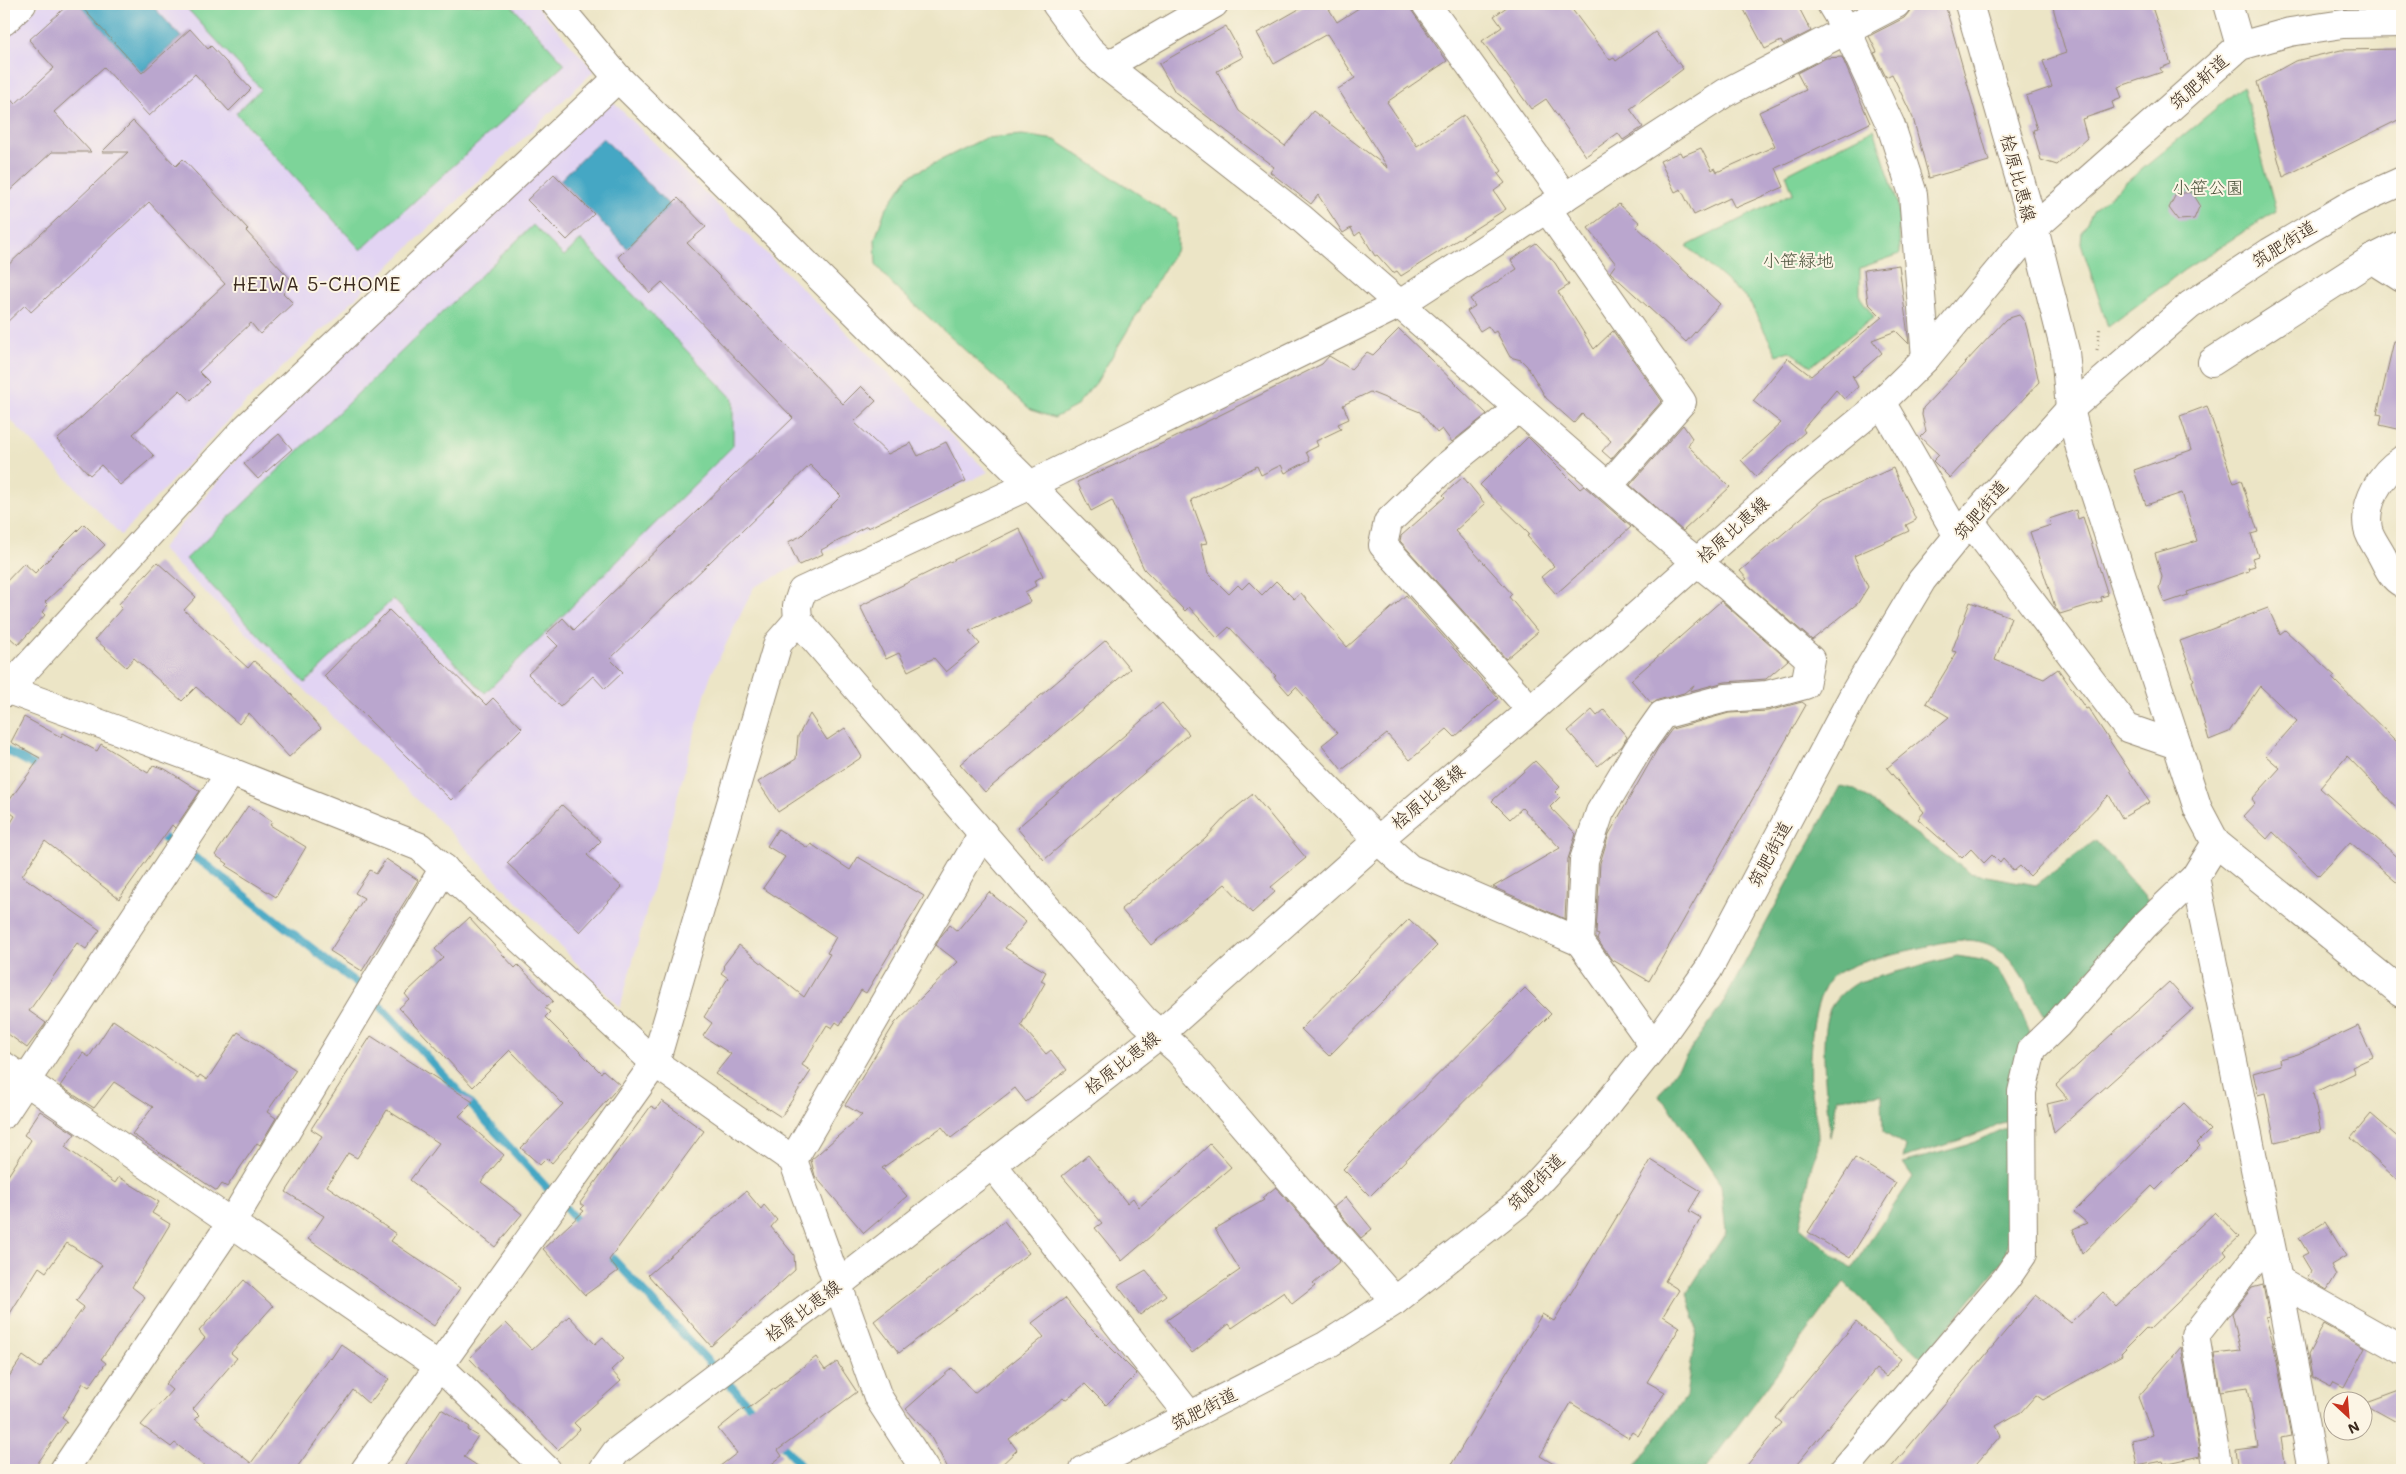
<svg xmlns="http://www.w3.org/2000/svg" width="2406" height="1474" viewBox="0 0 2406 1474" font-family="Mali,'Klee One',sans-serif">
<style>
.built{fill:#e2d4f3}
.green{fill:#7dd499;stroke:#5c7f5c}
.forest{fill:#66b681;stroke:#507050}
.water{fill:#45a7c4;stroke:#406871}
.lines{fill:none;stroke-linecap:round;stroke-linejoin:round}
.stream{stroke:#45a7c4;stroke-width:8}
.building{fill:#baa6ce}
.minor-casing{stroke:#948872;stroke-width:30}
.major-casing{stroke:#948872;stroke-width:30}
.path{stroke:#948872;stroke-width:3;stroke-dasharray:1 4;stroke-linecap:butt}
.minor{stroke:#fff;stroke-width:28}
.major{stroke:#fff;stroke-width:28}
.labels{text-anchor:middle;stroke-width:4;stroke-linejoin:round;paint-order:stroke}
.street-label{font-size:18px;fill:#3b2a1e;stroke:#fcf5e5}
.park-label{font-size:18px;fill:#4c543d;stroke:#fcf5e5}
.neighbourhood-label{font-size:19px;letter-spacing:1px;fill:#3b2a1e;stroke:#fcf5e5}
</style>
<rect width="100%" height="100%" fill="#fcf5e5"/>
<filter id="ink" filterUnits="userSpaceOnUse"><feTurbulence type="fractalNoise" baseFrequency=".02" numOctaves="2"/><feDisplacementMap in="SourceGraphic" scale="10" xChannelSelector="R" yChannelSelector="G"/><feConvolveMatrix kernelMatrix="1 2 1 2 8 2 1 2 1" color-interpolation-filters="sRGB"/></filter>
<filter id="wash" filterUnits="userSpaceOnUse"><feTurbulence type="fractalNoise" baseFrequency=".0096" numOctaves="4" result="noise"/><feDisplacementMap in="SourceGraphic" scale="20" xChannelSelector="R" yChannelSelector="G"/><feGaussianBlur stdDeviation="1.12" result="paint"/><feColorMatrix in="noise" values="0 0 0 0 0 0 0 0 0 0 0 0 0 0 0 0 0 1.4 0 .05"/><feComposite in="paint" operator="in"/></filter>
<g filter="url(#wash)">
<rect width="100%" height="100%" fill="#ece5c6"/>
<!-- built -->
<g class="built">
<polygon points="40,4 535,4 594,71 243,405 121,535 4,413 4,36"/>
<polygon points="610,99 988,472 754,587 710,677 620,1008 447,829 161,549 263,428"/>
</g>
<!-- green -->
<g class="green">
<polygon points="183,4 510,4 565,64 361,250 236,113 261,89"/>
<polygon points="2243,86 2276,211 2184,270 2108,327 2081,243 2082,231 2094,209"/>
<polygon points="1874,129 1898,204 1900,254 1860,268 1860,297 1874,317 1811,366 1789,351 1777,355 1749,301 1687,246 1793,193 1786,174"/>
<polygon points="1022,135 1055,140 1177,219 1177,248 1096,383 1075,407 1054,418 1031,410 892,284 876,265 875,239 885,210 909,176 985,138"/>
<polygon points="533,225 564,256 581,240 733,399 733,446 485,693 393,599 305,683 186,559"/>
</g>
<!-- forest -->
<g class="forest">
<path d="M1840 786 1854 789 1970 873 2036 885 2096 840 2150 903 2047 1019C2012 963 2005 925 1928 946 1904 952 1850 961 1832 977 1812 996 1808 1060 1810 1086 1812 1104 1819 1124 1818 1142 1818 1151 1813 1160 1811 1168 1807 1187 1804 1207 1800 1227L1851 1269 1913 1177 1903 1163 1968 1145 2011 1125 2009 1232 2005 1258 1922 1359 1844 1282 1705 1470H1633L1686 1396 1697 1326 1687 1293 1726 1232 1721 1185 1670 1108 1658 1096 1722 1005Z"/>
<path d="M1957 956 1982 960 1999 970 2018 1005 2030 1033 2010 1119 1964 1139 1903 1158 1906 1147 1883 1132 1882 1094 1837 1098 1830 1138C1828 1108 1818 1038 1829 1011 1834 999 1847 988 1858 982Z"/>
</g>
<!-- water -->
<g class="water">
<polygon points="79,4 151,4 181,37 141,73"/>
<polygon points="603,138 670,206 627,248 560,180"/>
</g>
<g class="lines">
<!-- stream -->
<g class="stream">
<polyline points="4,749 44,771"/>
<polyline points="154,832 205,864 365,990"/>
<polyline points="373,998 581,1225"/>
<polyline points="605,1250 757,1414"/>
<polyline points="777,1438 804,1470"/>
</g>
</g>
<g id="blocks">
<!-- building -->
<g class="building">
<polygon points="69,4 79,4 142,73 190,29 208,49 211,46 251,89 229,111 195,74 149,116 104,67 54,112 91,152 52,152 4,196 4,92 15,104 54,68 29,40"/>
<polygon points="1308,4 1326,4 1337,22 1365,4 1407,4 1447,61 1387,102 1417,146 1464,115 1502,171 1498,174 1505,183 1494,191 1506,209 1401,276 1397,271 1393,273 1377,255 1375,256 1360,232 1355,236 1351,228 1343,233 1318,195 1311,204 1270,172 1274,167 1175,92 1159,64 1226,26 1243,57 1217,71 1239,111 1285,146 1313,111 1388,168 1338,89 1355,78 1327,34 1274,64 1257,33"/>
<polygon points="1511,4 1568,4 1610,60 1614,58 1616,61 1655,32 1683,69 1630,109 1643,127 1623,140 1618,133 1586,156 1546,99 1531,109 1482,41 1502,27 1494,16"/>
<polygon points="1741,4 1797,4 1811,31 1783,45 1781,41 1765,49"/>
<polygon points="1911,4 1945,4 1989,161 1929,178 1913,118 1892,74 1886,77 1874,53 1877,52 1869,36 1904,18 1909,12"/>
<polygon points="2052,4 2151,4 2171,64 2160,68 2162,72 2118,87 2122,98 2112,102 2114,108 2082,119 2087,138 2057,165 2041,160 2033,130 2037,129 2026,96 2052,87 2043,61 2066,53"/>
<polygon points="2400,49 2402,118 2283,177 2257,82 2295,61 2341,50"/>
<polygon points="1842,57 1870,123 1776,168 1784,187 1735,208 1730,198 1694,215 1681,189 1675,192 1660,161 1680,152 1682,156 1701,148 1712,170 1715,168 1717,172 1775,146 1759,112 1806,90 1797,73 1826,58"/>
<polygon points="133,121 176,166 183,159 248,229 246,231 294,283 283,293 293,303 260,334 251,323 199,372 209,382 191,401 180,390 133,434 154,456 120,485 101,465 90,475 57,440 225,284 149,202 31,312 25,305 4,325 4,269 128,152 102,152"/>
<polygon points="554,174 594,214 567,240 527,200"/>
<polygon points="2192,192 2200,205 2194,219 2178,220 2169,208 2176,194"/>
<polygon points="678,198 706,227 687,243 843,404 861,386 876,401 854,422 888,454 911,443 918,456 946,442 966,481 868,528 867,526 821,550 823,554 799,565 788,542 801,536 841,496 810,465 610,659 623,672 605,689 593,676 560,707 528,674 558,646 546,634 563,618 574,630 793,418 662,282 650,293 618,257"/>
<polygon points="1619,204 1640,223 1636,226 1720,304 1686,342 1610,272 1616,264 1588,228"/>
<polygon points="1536,243 1555,263 1569,285 1558,292 1594,349 1613,331 1662,401 1611,459 1602,451 1611,441 1582,414 1574,423 1546,398 1527,366 1521,360 1510,357 1496,331 1493,333 1488,326 1480,331 1467,311 1475,306 1470,299 1517,269 1511,260"/>
<polygon points="1899,265 1909,344 1896,331 1872,340 1882,353 1854,377 1852,375 1858,387 1844,399 1836,390 1803,429 1805,432 1756,476 1741,460 1781,423 1753,401 1788,358 1811,376 1882,317 1868,303 1864,270"/>
<polygon points="2019,315 2025,322 2027,329 2039,382 1950,478 1933,461 1939,455 1920,437 1926,431 1922,415 1923,408 2006,319"/>
<polygon points="1399,329 1487,414 1452,442 1442,429 1437,433 1420,412 1370,392 1343,405 1349,419 1338,424 1341,429 1316,441 1318,446 1306,452 1310,460 1285,473 1281,465 1261,475 1257,466 1191,500 1207,543 1201,544 1208,573 1229,594 1238,585 1242,589 1249,582 1262,595 1276,581 1294,599 1301,593 1347,647 1406,595 1498,698 1455,737 1447,729 1410,760 1387,734 1342,770 1322,745 1337,733 1296,687 1289,694 1274,677 1276,676 1229,627 1217,638 1189,607 1185,611 1144,569 1112,500 1091,511 1077,482 1172,439 1322,364 1329,356 1351,369 1367,352 1373,355"/>
<polygon points="2394,341 2402,342 2402,430 2380,425 2382,415 2377,414"/>
<polygon points="2207,406 2234,483 2241,480 2258,532 2251,534 2258,556 2252,558 2255,566 2248,568 2249,571 2187,592 2188,595 2165,603 2159,588 2162,577 2155,553 2197,541 2182,493 2146,505 2134,470 2191,450 2180,416"/>
<polygon points="1683,425 1692,438 1688,446 1730,487 1683,531 1630,485"/>
<polygon points="279,434 292,449 258,479 244,464"/>
<polygon points="1528,437 1580,489 1584,486 1631,527 1556,594 1541,577 1554,566 1527,536 1530,534 1480,485"/>
<polygon points="1893,468 1916,520 1906,525 1909,531 1854,556 1868,587 1858,603 1812,640 1744,581 1747,579 1740,571 1822,500"/>
<polygon points="1463,477 1485,504 1455,531 1512,594 1509,597 1538,632 1506,659 1400,541 1401,536 1445,497 1443,495"/>
<polygon points="2076,510 2078,519 2083,517 2108,595 2101,597 2102,601 2060,614 2055,607 2030,532 2051,525 2049,519"/>
<polygon points="84,524 105,545 45,602 48,605 42,612 45,615 18,645 4,632 4,584 24,563 35,573"/>
<polygon points="1019,528 1043,576 1034,581 1036,586 1025,592 1030,602 969,631 980,644 946,672 934,658 908,671 899,653 886,659 860,606"/>
<polygon points="157,562 196,597 184,610 248,668 254,661 284,686 321,728 289,757 249,713 239,724 196,687 182,701 134,658 126,667 95,639 122,608 118,605"/>
<polygon points="1721,601 1788,660 1766,679 1725,682 1690,691 1694,685 1684,693 1658,700 1652,704 1631,680"/>
<polygon points="1970,602 2011,617 1995,660 2044,679 2058,669 2086,709 2088,708 2150,802 2122,818 2109,795 2030,876 2020,866 2014,871 2003,859 2000,863 1992,855 1984,863 1971,849 1962,858 1918,819 1924,812 1887,768 1949,717 1926,703 1957,652 1952,651"/>
<polygon points="2268,608 2280,634 2285,630 2335,676 2332,678 2402,747 2402,813 2347,756 2320,788 2402,861 2402,887 2350,842 2319,876 2273,832 2267,839 2243,816 2255,803 2252,799 2280,768 2266,756 2297,721 2260,686 2229,732 2209,740 2192,681 2194,680 2180,641"/>
<polygon points="389,610 486,705 493,698 522,728 451,800 324,676"/>
<polygon points="1106,640 1130,669 985,792 960,764"/>
<polygon points="1802,702 1806,705 1649,981 1611,959 1597,939 1599,935 1596,934 1600,863 1609,834 1658,748 1672,729 1729,713 1768,711"/>
<polygon points="1162,703 1189,734 1044,860 1017,828"/>
<polygon points="1592,710 1597,716 1604,710 1627,737 1622,746 1598,766 1568,731"/>
<polygon points="810,714 827,740 845,728 862,757 778,812 758,782 796,759 798,736"/>
<polygon points="24,717 61,737 63,733 97,751 101,744 148,773 153,765 165,769 200,791 175,828 172,825 119,899 45,841 22,876 100,930 86,949 77,943 29,1011 46,1023 27,1048 4,1031 4,834 15,816 4,808 40,758 11,742"/>
<polygon points="1535,761 1560,787 1555,792 1560,797 1550,807 1576,834 1568,859 1565,919 1493,887 1560,848 1522,808 1510,819 1492,801"/>
<polygon points="1253,794 1306,858 1271,887 1275,892 1252,913 1225,884 1151,945 1121,909 1205,839 1228,814"/>
<polygon points="562,805 601,841 587,855 622,887 580,932 507,863"/>
<polygon points="248,806 272,822 270,825 306,847 276,897 226,866 228,864 215,855"/>
<polygon points="778,829 808,848 811,844 850,870 858,857 924,896 866,993 861,990 840,1025 836,1022 832,1028 827,1025 802,1065 811,1071 781,1117 715,1074 731,1054 703,1036 712,1023 704,1017 728,978 721,973 725,968 723,966 739,945 804,997 830,954 827,953 836,937 763,888 785,857 767,846"/>
<polygon points="386,859 418,880 362,971 330,951 364,898 355,893 370,870 376,874"/>
<polygon points="989,892 1026,922 1005,948 1046,972 1041,981 1045,983 1021,1025 1046,1054 1051,1050 1067,1070 1026,1102 1015,1088 951,1138 942,1127 882,1168 907,1196 864,1233 815,1176 811,1160 862,1115 845,1105 895,1023 958,962 936,945 941,936 950,925 957,931"/>
<polygon points="469,918 515,968 518,965 553,1001 545,1008 550,1012 545,1017 601,1073 603,1070 620,1085 552,1163 547,1158 540,1165 521,1148 563,1104 510,1050 473,1087 399,1008 409,999 405,994 443,958 435,949"/>
<polygon points="1409,919 1437,946 1329,1056 1301,1029"/>
<polygon points="2169,982 2193,1009 2054,1133 2047,1104 2068,1099 2056,1085"/>
<polygon points="1525,988 1551,1014 1370,1196 1343,1169"/>
<polygon points="113,1020 198,1078 200,1075 207,1080 238,1032 296,1070 267,1112 276,1118 260,1145 257,1143 227,1187 222,1184 217,1191 132,1134 153,1107 114,1082 94,1108 60,1086 83,1053 89,1057"/>
<polygon points="2358,1026 2373,1057 2352,1067 2355,1073 2313,1093 2321,1131 2275,1142 2265,1093 2258,1095 2253,1073 2281,1065 2280,1059 2298,1054"/>
<polygon points="371,1036 473,1102 459,1116 504,1155 481,1182 522,1214 495,1247 410,1180 439,1143 387,1110 357,1158 348,1153 327,1186 396,1234 391,1241 460,1288 434,1326 308,1239 324,1216 286,1192 322,1136 311,1129"/>
<polygon points="662,1101 704,1131 609,1260 618,1271 585,1295 543,1249 584,1211 581,1209 584,1206 580,1203 651,1106 656,1109"/>
<polygon points="2184,1103 2210,1130 2197,1143 2200,1146 2156,1190 2152,1186 2082,1254 2073,1229 2087,1223 2074,1212"/>
<polygon points="40,1111 75,1134 65,1147 115,1183 119,1177 159,1202 152,1213 170,1224 132,1287 145,1297 101,1359 106,1363 89,1387 83,1383 62,1417 67,1421 33,1470 4,1470 4,1384 23,1356 40,1368 84,1307 76,1301 102,1265 67,1243 46,1272 39,1267 4,1323 4,1182 31,1140 24,1135"/>
<polygon points="2371,1114 2402,1141 2402,1184 2351,1138"/>
<polygon points="1210,1144 1231,1167 1122,1261 1095,1228 1102,1223 1062,1176 1088,1155 1127,1203 1133,1198 1139,1207 1183,1170"/>
<polygon points="1855,1158 1896,1183 1850,1258 1808,1232"/>
<polygon points="1651,1160 1701,1191 1689,1211 1701,1218 1665,1281 1679,1290 1663,1316 1680,1327 1647,1382 1665,1392 1638,1436 1632,1432 1628,1438 1571,1403 1540,1456 1564,1470 1448,1470 1542,1314 1554,1321"/>
<polygon points="1276,1187 1340,1261 1313,1284 1315,1286 1292,1304 1284,1292 1232,1328 1229,1324 1192,1353 1167,1320 1240,1270 1215,1229 1264,1200 1262,1198"/>
<polygon points="746,1191 761,1209 764,1205 777,1220 771,1227 794,1255 795,1270 711,1346 648,1275"/>
<polygon points="1346,1197 1372,1229 1361,1238 1334,1207"/>
<polygon points="2215,1212 2239,1237 2224,1251 2227,1255 2149,1330 2146,1328 2121,1353 2122,1355 2043,1400 2036,1395 2021,1412 1996,1426 2001,1435 1971,1470 1889,1470 2036,1295 2071,1323 2103,1292 2116,1306"/>
<polygon points="1004,1221 1029,1253 899,1353 874,1321"/>
<polygon points="2325,1222 2346,1256 2331,1265 2336,1275 2327,1290 2307,1278 2311,1271 2302,1256 2308,1253 2299,1238"/>
<polygon points="1146,1270 1166,1295 1140,1315 1118,1286"/>
<polygon points="244,1280 273,1306 231,1353 237,1358 193,1409 199,1415 195,1419 251,1463 329,1357 331,1359 341,1344 389,1379 369,1404 353,1390 295,1470 210,1470 175,1443 171,1447 141,1425 172,1390 165,1384 205,1338 199,1331"/>
<polygon points="2263,1285 2269,1317 2266,1318 2274,1346 2291,1436 2281,1438 2286,1470 2239,1470 2236,1450 2258,1447 2248,1387 2220,1391 2214,1354 2241,1351 2232,1313 2252,1288"/>
<polygon points="1065,1298 1080,1317 1137,1374 1106,1405 1085,1384 1065,1400 1063,1398 1009,1439 1017,1450 996,1470 949,1470 929,1434 906,1409 952,1368 974,1393 1044,1337 1032,1323"/>
<polygon points="569,1316 595,1344 603,1337 623,1359 611,1370 621,1381 574,1423 580,1429 558,1450 469,1358 506,1323 532,1350"/>
<polygon points="1856,1322 1901,1359 1886,1377 1876,1369 1792,1470 1743,1470 1782,1423 1776,1418"/>
<polygon points="2324,1324 2365,1347 2344,1387 2334,1382 2331,1387 2312,1377 2308,1355"/>
<polygon points="2181,1347 2200,1456 2164,1464 2163,1461 2137,1466 2132,1440 2153,1435 2138,1397"/>
<polygon points="816,1357 825,1370 837,1362 857,1392 778,1450 782,1456 764,1470 715,1470 737,1453 718,1429 744,1408 746,1410"/>
<polygon points="2402,1390 2402,1425 2364,1404"/>
<polygon points="441,1409 470,1427 468,1430 478,1436 464,1457 484,1470 402,1470"/>
</g>
</g>
</g>
<g filter="url(#ink)">
<use href="#blocks" fill-opacity="0" stroke="#948872" stroke-width="1"/>
<g class="lines">
<defs>
<g id="minor">
<polyline points="556,4 618,78"/>
<polyline points="1056,4 1089,49 1107,66 1301,218 1671,541 1727,586 1810,659 1805,685 1767,695 1726,698 1662,715 1638,749 1600,812 1584,860 1580,942"/>
<polyline points="1426,4 1565,197"/>
<polyline points="1831,4 1846,29 1891,126 1913,194 1926,358"/>
<polyline points="2228,4 2240,46"/>
<polyline points="4,21 22,4"/>
<polyline points="2402,23 2343,24 2290,32 2240,46 2034,228 2065,351 2070,409 2080,448 2198,809 2216,843 2402,993"/>
<polyline points="1107,66 1214,4"/>
<polyline points="1547,209 1682,402 1609,485"/>
<polyline points="2372,259 2402,278"/>
<polyline points="2212,362 2372,259 2402,244"/>
<polyline points="1881,402 1958,536"/>
<polyline points="1519,408 1442,470 1388,522 1383,545 1531,710"/>
<path d="M2402 460C2381 473 2363 503 2368 529 2370 538 2378 548 2382 556 2388 567 2391 577 2402 583"/>
<polyline points="1970,521 2127,728 2177,745"/>
<polyline points="4,686 6,689 231,772 420,847 655,1063 793,1160 878,1397 925,1470"/>
<polyline points="4,693 246,428 618,78 1030,485 1378,840 1409,868 1580,942 1654,1046"/>
<polyline points="2216,843 2195,877 2278,1280 2313,1470"/>
<polyline points="4,1066 440,1367 547,1470"/>
<polyline points="4,1114 231,772"/>
<polyline points="793,1160 983,833"/>
<polyline points="992,1164 1190,1416"/>
<polyline points="2278,1280 2402,1350"/>
<polyline points="1395,1301 1179,1051 1144,1020 798,620 797,606 802,591 1030,485 1400,304 1725,93 1896,4"/>
<polyline points="64,1470 232,1222 444,868"/>
<polyline points="365,1470 655,1063 778,643 798,620"/>
<polyline points="1084,1470 1325,1346 1395,1301 1519,1203 1589,1127 1654,1046 1708,970 1855,692 1922,580 1970,521 2070,409 2190,305 2270,252 2353,203 2402,181"/>
<polyline points="1844,1470 2006,1279 2023,1254 2022,1092 2032,1049 2057,1025 2143,927 2195,877"/>
<polyline points="2218,1470 2195,1335 2269,1241"/>
</g>
<polyline id="major" points="603,1470 616,1452 836,1286 1160,1034 1378,840 1531,710 1806,465 1872,411 1926,358 2034,228 1969,4"/>
</defs>
<!-- minor casing -->
<use href="#minor" class="minor-casing"/>
<!-- major casing -->
<use href="#major" class="major-casing"/>
<!-- path -->
<polyline class="path" points="2097,350 2100,327"/>
<!-- minor -->
<use href="#minor" class="minor"/>
<!-- major -->
<use href="#major" class="major"/>
</g>
</g>
<g class="labels">
<!-- street labels -->
<g class="street-label">
<text transform="translate(2199 82) rotate(-42)" y="6">筑肥新道</text>
<text transform="translate(2018 178) rotate(75)" y="6">桧原比恵線</text>
<text transform="translate(2284 244) rotate(-32)" y="6">筑肥街道</text>
<text transform="translate(1981 510) rotate(-49)" y="6">筑肥街道</text>
<text transform="translate(1733 530) rotate(-42)" y="6">桧原比恵線</text>
<text transform="translate(1428 797) rotate(-40)" y="6">桧原比恵線</text>
<text transform="translate(1770 854) rotate(-62)" y="6">筑肥街道</text>
<text transform="translate(1122 1063) rotate(-38)" y="6">桧原比恵線</text>
<text transform="translate(1536 1182) rotate(-45)" y="6">筑肥街道</text>
<text transform="translate(803 1311) rotate(-37)" y="6">桧原比恵線</text>
<text transform="translate(1204 1409) rotate(-27)" y="6">筑肥街道</text>
</g>
<!-- park labels -->
<g class="park-label">
<text x="2208" y="194">小笹公園</text>
<text x="1798" y="267">小笹緑地</text>
</g>
<!-- neighbourhood labels -->
<g class="neighbourhood-label">
<text x="317" y="291">HEIWA 5-CHOME</text>
</g>
</g>
<!-- margin -->
<rect width="2406" height="1474" fill="none" stroke="#fcf5e5" stroke-width="20"/>
<!-- north arrow -->
<g transform="translate(2348 1416) rotate(154)"><circle r="24" fill="#fcf5e5" stroke="#afa495"/>
<path d="M0-4L9 19L0 12L-9 19Z" fill="#c8321e"/>
<text y="-8" font-size="14" font-weight="bold" text-anchor="middle" fill="#3b2a1e">N</text>
</g>
</svg>
